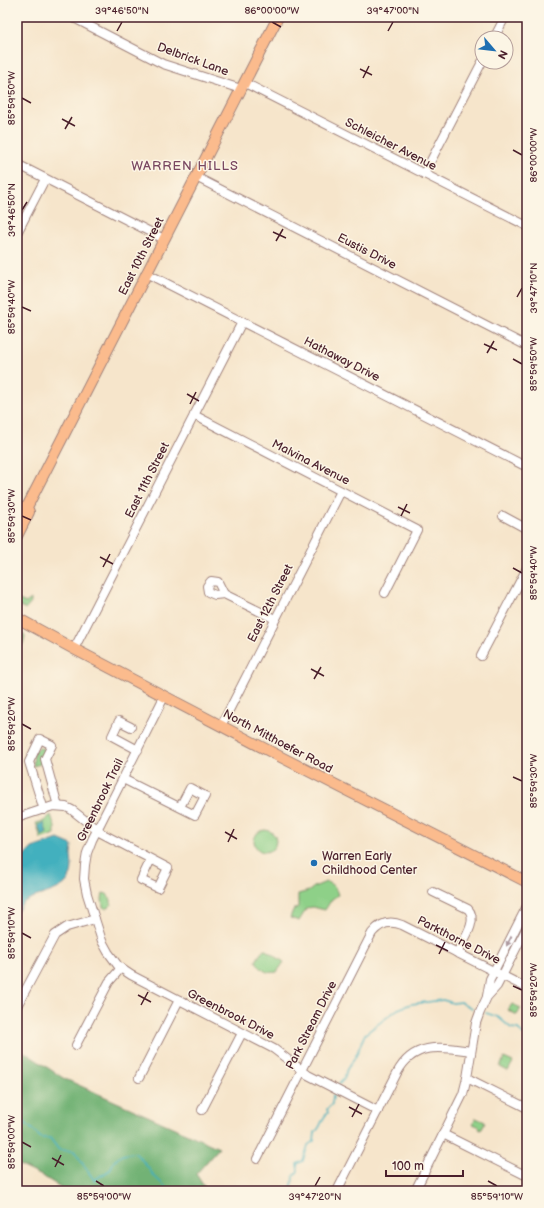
<svg xmlns="http://www.w3.org/2000/svg" width="544" height="1208" viewBox="0 0 544 1208" font-family="'Balsamiq Sans',sans-serif">
<style>
.green{fill:#8ed088;stroke:#6c785a}
.forest{fill:#72b274;stroke:#5e6850}
.water{fill:#42b0be;stroke:#466874}
.lines{fill:none;stroke-linecap:round;stroke-linejoin:round}
.stream{stroke:#42b0be;stroke-width:1.5}
.minor-casing{stroke:#a0827b;stroke-width:10}
.major-casing{stroke:#a0827b;stroke-width:12}
.minor{stroke:#fff;stroke-width:8}
.major{stroke:#fbbb8d;stroke-width:10}
.oneway{fill:#ae9aa0}
.ticks{fill:none;stroke:#4a1f2b;stroke-width:1.5}
.poi-dot{fill:#1f6fb2;stroke:#fcf5e5;stroke-width:1.5}
.labels{text-anchor:middle;stroke-width:3;stroke-linejoin:round;paint-order:stroke}
.street-label{font-size:12px;fill:#4a1f2b;stroke:#fcf5e5}
.poi-label{font-size:12px;fill:#4a1f2b;stroke:#fcf5e5;text-anchor:start}
.neighbourhood-label{font-size:13px;letter-spacing:1px;fill:#794761;stroke:#fcf5e5}
.neatline{fill:none;stroke:#4a1f2b;stroke-width:1.5}
.ticks-label{font-size:10px;text-anchor:middle;fill:#4a1f2b}
</style>
<rect width="100%" height="100%" fill="#fcf5e5"/>
<filter id="ink" filterUnits="userSpaceOnUse"><feTurbulence type="fractalNoise" baseFrequency=".025" numOctaves="2"/><feDisplacementMap in="SourceGraphic" scale="8" xChannelSelector="R" yChannelSelector="G"/><feConvolveMatrix kernelMatrix="1 2 1 2 8 2 1 2 1" color-interpolation-filters="sRGB"/></filter>
<filter id="wash" filterUnits="userSpaceOnUse"><feTurbulence type="fractalNoise" baseFrequency=".012" numOctaves="4" result="noise"/><feDisplacementMap in="SourceGraphic" scale="16" xChannelSelector="R" yChannelSelector="G"/><feGaussianBlur stdDeviation="0.9" result="paint"/><feColorMatrix in="noise" values="0 0 0 0 0 0 0 0 0 0 0 0 0 0 0 0 0 1.4 0 .05"/><feComposite in="paint" operator="in"/></filter>
<g filter="url(#wash)">
<rect width="100%" height="100%" fill="#f6e5cb"/>
<!-- green -->
<g class="green">
<polygon points="17,599 26,603 31,599 31,603 26,609 17,605"/>
<polygon points="23,633 25,636 23,644 17,652 17,644"/>
<polygon points="39,748 45,749 42,759 44,763 33,766 34,751"/>
<polygon points="51,815 55,827 55,834 41,839 36,823 44,821"/>
<circle cx="265" cy="841" r="11"/>
<path d="M326 882C333 884 336 888 338 895L332 899 325 910 313 907 307 908 299 921 290 918 293 910 298 907V894L309 891 314 887Z"/>
<polygon points="103,893 107,894 111,900 111,905 107,909 103,907 102,899"/>
<path d="M264 949 284 962 277 972C266 974 261 970 256 961L259 956Z"/>
<polygon points="512,1004 521,1008 517,1015 508,1010"/>
<polygon points="504,1058 513,1062 508,1071 500,1067"/>
<polygon points="476,1118 485,1122 481,1130 479,1129 480,1127 473,1124"/>
</g>
<!-- forest -->
<polygon class="forest" points="17,1047 63,1078 219,1148 196,1174 207,1191 67,1191 44,1177 17,1164"/>
<!-- water -->
<g class="water">
<polygon points="44,823 47,833 42,836 38,825"/>
<path d="M58 839 72 845C72 848 71 851 71 854 71 861 73 866 71 873 67 894 33 893 22 904 20 906 19 910 17 912V864L32 848Z"/>
</g>
<g class="lines">
<!-- stream -->
<g class="stream">
<polyline points="486,1013 498,1017 511,1028 518,1029 524,1035 527,1036"/>
<polyline points="339,1084 344,1079 347,1069 355,1058 365,1034 398,1009 411,1004 443,1000 453,1003 460,1002 472,1008"/>
<polyline points="17,1115 41,1138 50,1138 59,1150 74,1151 94,1180 110,1170 114,1161 122,1155 135,1153 142,1160 155,1177 170,1191"/>
<path d="M288 1191 292 1186 293 1177 298 1171 297 1164 303 1161C304 1155 307 1151 308 1145L314 1141 315 1132C323 1126 320 1119 328 1113L327 1109 332 1104 333 1095"/>
</g>
</g>
</g>
<g filter="url(#ink)">
<g class="lines">
<defs>
<g id="minor">
<polyline points="72,17 163,64 241,89"/>
<polyline points="494,38 505,17"/>
<polyline points="245,83 527,226"/>
<polyline points="17,164 164,239"/>
<polyline points="424,174 482,62"/>
<polyline points="196,177 527,346"/>
<polyline points="17,233 45,179"/>
<polyline points="146,273 527,467"/>
<polyline points="194,415 417,530 385,593"/>
<polyline points="503,516 527,529"/>
<polygon points="211,581 218,582 224,594 215,595 208,592 207,586"/>
<polyline points="224,594 275,619"/>
<polyline points="74,649 242,322"/>
<polyline points="481,656 527,568"/>
<polyline points="164,697 92,840 87,853 85,865 84,879 87,894 102,941 108,952 119,967 131,975 274,1049 308,1075 378,1111"/>
<polyline points="221,726 341,491"/>
<polyline points="131,727 119,721 112,736 138,750"/>
<polyline points="123,779 195,815 205,796 190,788 180,807"/>
<polyline points="44,810 29,762 40,739 52,745 45,759 58,806"/>
<polyline points="17,818 53,806 66,807 72,810 101,833 168,868 158,888 141,880 151,859"/>
<path d="M433 892 468 909C479 920 463 941 457 953"/>
<polyline points="487,996 490,979 527,906"/>
<polyline points="17,1006 55,935 67,927 95,919"/>
<polyline points="76,1045 109,982 121,968"/>
<polyline points="139,1078 179,1000"/>
<polyline points="467,1078 527,1108"/>
<polyline points="202,1110 242,1033"/>
<polyline points="443,1134 527,1176"/>
<path d="M257 1159 372 933C380 923 390 920 402 925L527 988"/>
<path d="M337 1191 397 1073C414 1041 442 1047 471 1051"/>
<polyline points="415,1191 463,1094 467,1078 476,1023 480,1012 487,997 497,986 527,927"/>
</g>
<g id="major">
<polyline points="17,515 20,509 27,507"/>
<polyline points="17,536 29,512 27,507 278,17"/>
<polyline points="17,619 19,619 74,649 275,754 527,882"/>
</g>
</defs>
<!-- minor casing -->
<use href="#minor" class="minor-casing"/>
<!-- major casing -->
<use href="#major" class="major-casing"/>
<!-- minor -->
<use href="#minor" class="minor"/>
<!-- major -->
<use href="#major" class="major"/>
</g>
<!-- one-way arrows -->
<defs><path id="oneway-solid" d="M-6-.8H1V-3.2L6.5 0L1 3.2V.8H-6Z"/></defs>
<use class="oneway" href="#oneway-solid" transform="translate(509 941) rotate(117)"/>
</g>
<!-- ticks -->
<path class="ticks" d="M272 22 281 27M117 31 122 22M388 31 393 22M360 69 372 75M363 78 369 66M22 98 31 103M62 119 75 126M65 129 72 117M513 150 522 155M22 210 27 202M273 232 286 238M276 241 283 229M517 297 522 288M22 307 31 311M484 344 497 350M487 353 494 341M513 359 522 364M187 394 199 401M190 404 196 392M398 507 410 513M22 516 31 520M401 516 407 504M100 557 113 564M103 567 110 554M513 568 522 573M311 669 324 676M314 679 321 667M22 724 31 729M513 777 522 781M225 832 237 839M228 842 234 829M22 933 31 938M436 945 448 951M439 954 445 942M513 986 522 990M138 995 151 1002M141 1005 148 992M349 1107 362 1114M352 1117 359 1104M22 1142 31 1147M52 1158 64 1165M55 1167 61 1155M96 1181 104 1186M488 1181 497 1186M315 1186 320 1177"/>
<!-- markers -->
<circle class="poi-dot" cx="314" cy="863" r="4"/>
<g class="labels">
<!-- street labels -->
<g class="street-label">
<text transform="translate(193 59) rotate(20)" y="4">Delbrick Lane</text>
<text transform="translate(391 144) rotate(27)" y="4">Schleicher Avenue</text>
<text transform="translate(367 251) rotate(27)" y="4">Eustis Drive</text>
<text transform="translate(141 256) rotate(-63)" y="4">East 10th Street</text>
<text transform="translate(342 359) rotate(27)" y="4">Hathaway Drive</text>
<text transform="translate(311 462) rotate(27)" y="4">Malvina Avenue</text>
<text transform="translate(147 480) rotate(-63)" y="4">East 11th Street</text>
<text transform="translate(270 603) rotate(-63)" y="4">East 12th Street</text>
<text transform="translate(278 741) rotate(28)" y="4">North Mitthoefer Road</text>
<text transform="translate(100 800) rotate(-64)" y="4">Greenbrook Trail</text>
<text transform="translate(459 940) rotate(27)" y="4">Parkthorne Drive</text>
<text transform="translate(231 1014) rotate(27)" y="4">Greenbrook Drive</text>
<text transform="translate(311 1025) rotate(-63)" y="4">Park Stream Drive</text>
</g>
<!-- poi labels -->
<g class="poi-label">
<text x="322" y="860">Warren Early<tspan x="322" dy="14">Childhood Center</tspan></text>
</g>
<!-- neighbourhood labels -->
<g class="neighbourhood-label">
<text x="185" y="170">WARREN HILLS</text>
</g>
</g>
<!-- margin -->
<rect width="544" height="1208" fill="none" stroke="#fcf5e5" stroke-width="44"/>
<!-- north arrow -->
<g transform="translate(494 50) rotate(118)"><circle r="19" fill="#fcf5e5" stroke="#b59f9b"/>
<path d="M0-3L7 15L0 10L-7 15Z" fill="#1f6fb2"/>
<text y="-6" font-size="11" font-weight="bold" text-anchor="middle" fill="#4a1f2b">N</text>
</g>
<!-- scale -->
<path d="M386 1170v6h77v-6" fill="none" stroke="#4a1f2b" stroke-width="2"/>
<text x="392" y="1170" font-size="12" fill="#4a1f2b" stroke="#fcf5e5" stroke-width="3" paint-order="stroke">100 m</text>
<rect x="22" y="22" width="500" height="1164" class="neatline"/>
<g class="ticks-label">
<text x="122" y="14">39°46'50"N</text>
<text x="272" y="14">86°00'00"W</text>
<text x="393" y="14">39°47'00"N</text>
<text transform="translate(11 98) rotate(-90)" y="4">85°59'50"W</text>
<text transform="translate(533 155) rotate(-90)" y="4">86°00'00"W</text>
<text transform="translate(11 210) rotate(-90)" y="4">39°46'50"N</text>
<text transform="translate(533 288) rotate(-90)" y="4">39°47'10"N</text>
<text transform="translate(11 307) rotate(-90)" y="4">85°59'40"W</text>
<text transform="translate(533 364) rotate(-90)" y="4">85°59'50"W</text>
<text transform="translate(11 516) rotate(-90)" y="4">85°59'30"W</text>
<text transform="translate(533 573) rotate(-90)" y="4">85°59'40"W</text>
<text transform="translate(11 724) rotate(-90)" y="4">85°59'20"W</text>
<text transform="translate(533 781) rotate(-90)" y="4">85°59'30"W</text>
<text transform="translate(11 933) rotate(-90)" y="4">85°59'10"W</text>
<text transform="translate(533 990) rotate(-90)" y="4">85°59'20"W</text>
<text transform="translate(11 1142) rotate(-90)" y="4">85°59'00"W</text>
<text x="104" y="1200">85°59'00"W</text>
<text x="315" y="1200">39°47'20"N</text>
<text x="497" y="1200">85°59'10"W</text>
</g>
</svg>
